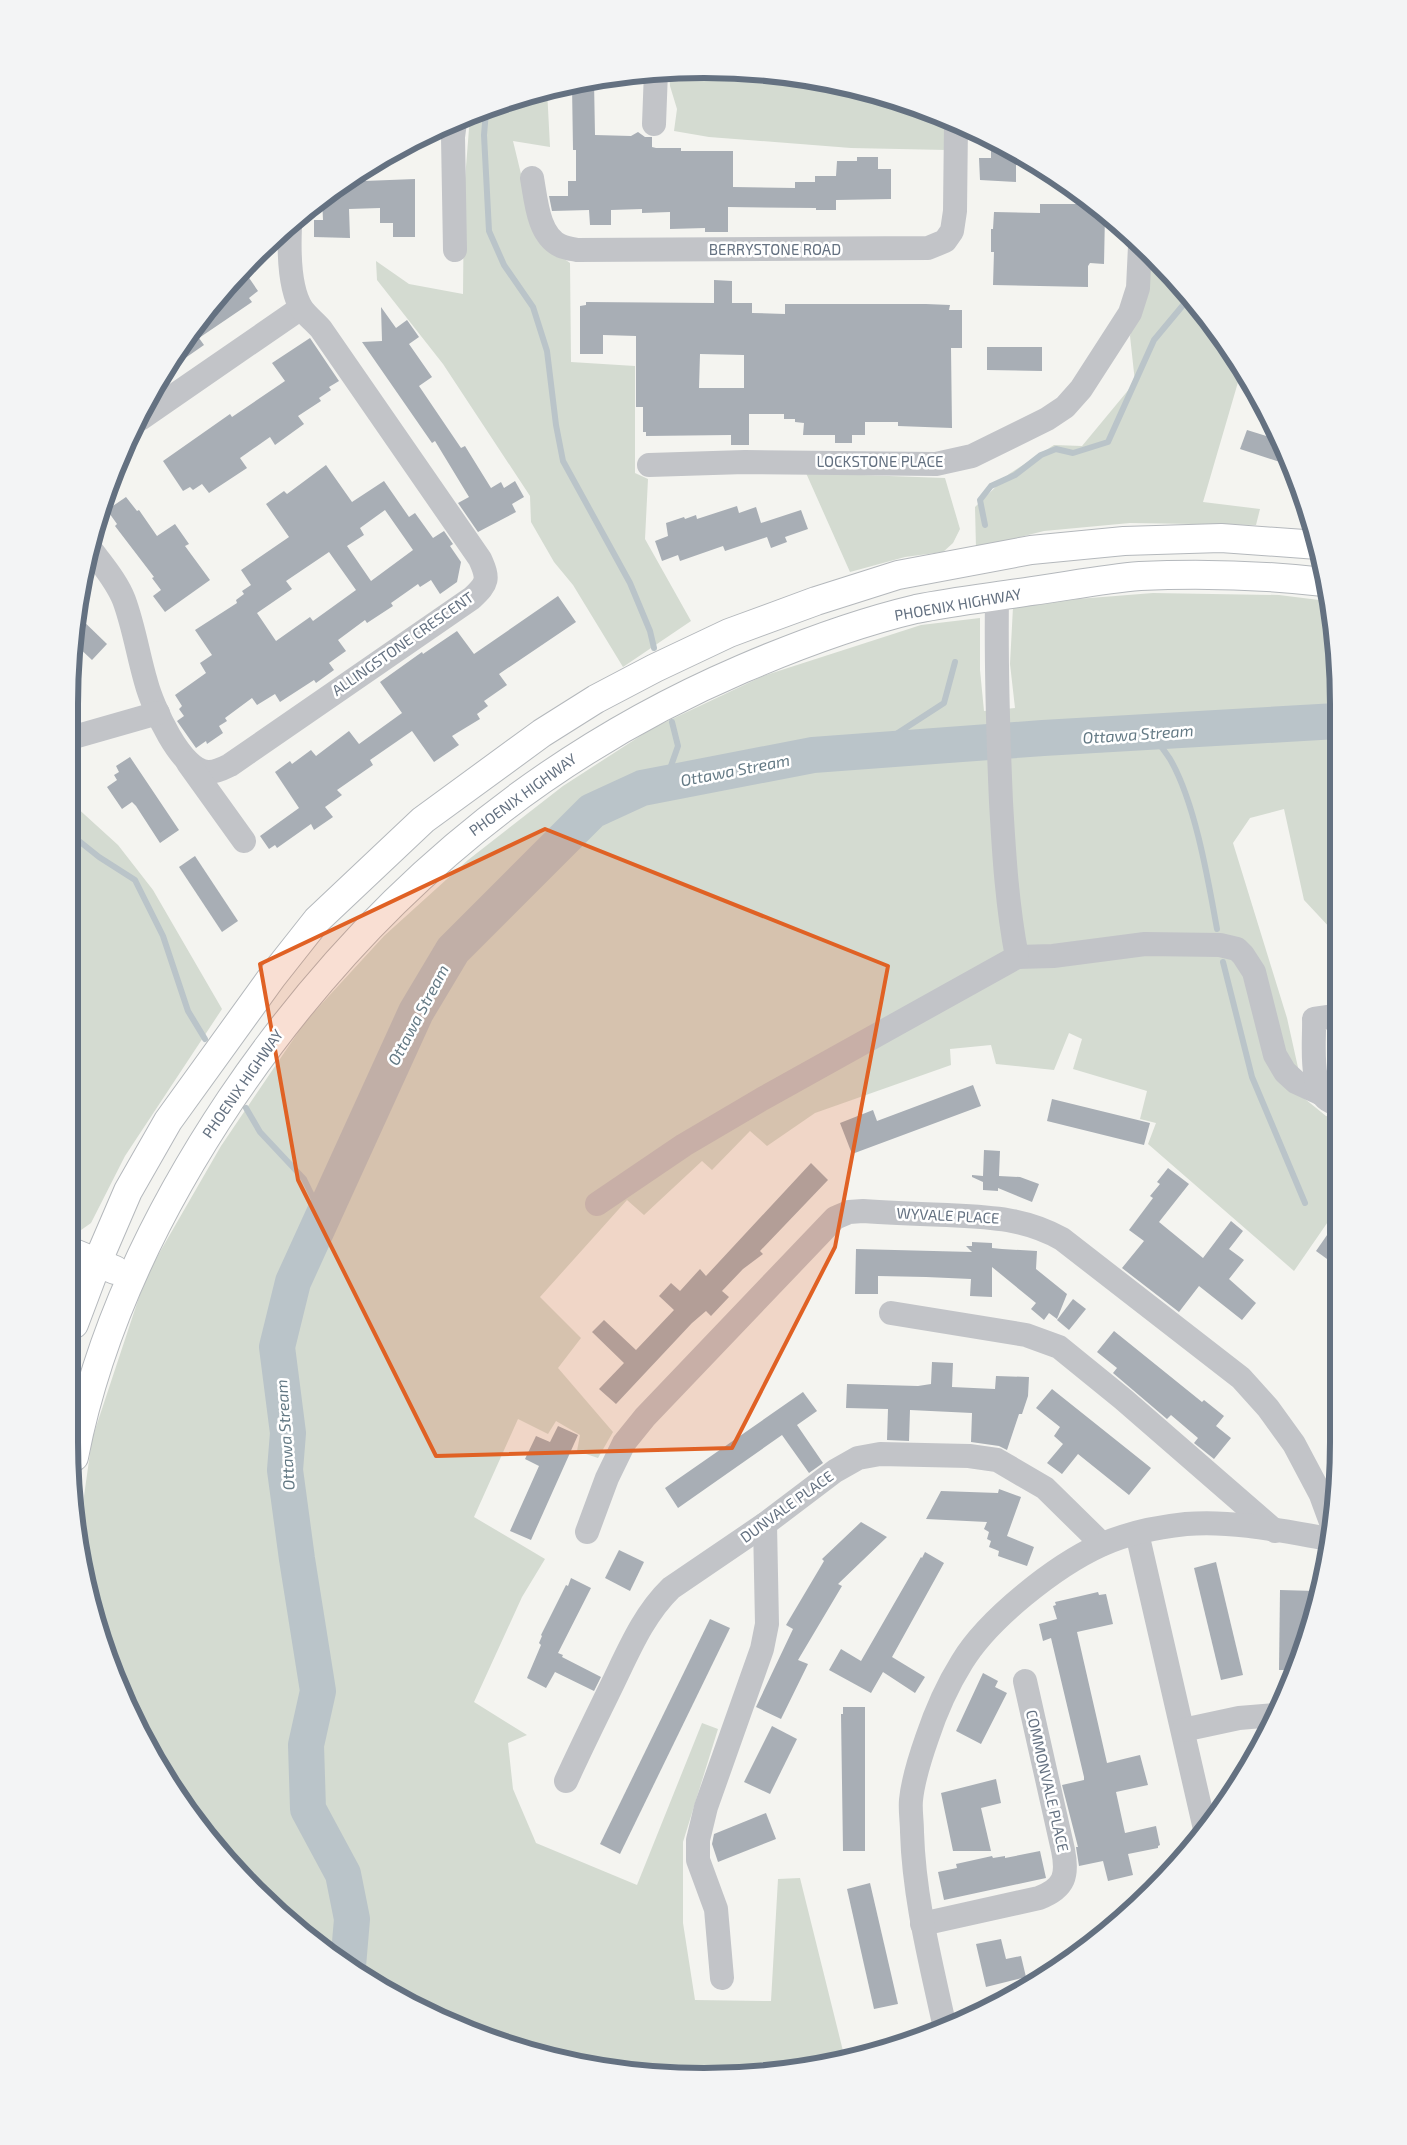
<svg xmlns="http://www.w3.org/2000/svg" width="1407" height="2145" viewBox="0 0 1407 2145" font-family="'Exo 2',sans-serif">
<style>
.green{fill:#d4dbd1}
.lines{fill:none;stroke-linecap:round;stroke-linejoin:round}
.stream{stroke:#bac4c9;stroke-width:6}
.river{stroke:#bac4c9;stroke-width:36}
.building{fill:#a8aeb5;fill-rule:evenodd}
.secondary-casing{stroke:#b4b8bc;stroke-width:30}
.street{stroke:#c2c4c8;stroke-width:24}
.secondary{stroke:#fff;stroke-width:28}
.marked{fill:#e06124;fill-opacity:0.2;stroke:#e06124;stroke-width:4;stroke-linejoin:round}
.labels{text-anchor:middle;stroke-width:5;stroke-linejoin:round;paint-order:stroke}
.street-label{font-size:15px;fill:#647181;stroke:#fff}
.water-label{font-size:16px;font-style:italic;fill:#647a85;stroke:#fff}
.rim{fill:none;stroke:#647181;stroke-width:6}
</style>
<rect width="100%" height="100%" fill="#f4f4f0"/>
<!-- green -->
<g class="green">
<polygon points="669,70 786,74 907,102 949,121 947,150 851,148 709,137 674,131 677,109 670,86"/>
<polygon points="547,89 550,147 513,141 537,240 570,263 571,362 635,366 635,473 648,479 645,539 691,621 623,667 573,585 554,562 531,522 530,496 443,364 377,280 376,261 409,284 463,294 464,192 470,116"/>
<polygon points="1149,255 1207,317 1241,372 1203,502 1260,509 1256,525 1130,523 1044,531 976,548 975,507 1009,474 1054,445 1082,446 1135,382 1130,336"/>
<polygon points="806,473 945,478 960,529 953,543 943,552 905,557 850,572"/>
<polygon points="1153,593 1279,595 1327,601 1337,662 1336,931 1332,930 1304,900 1284,809 1250,818 1233,843 1287,1018 1305,1099 1326,1116 1335,1117 1334,1213 1294,1271 1148,1144 1156,1123 1140,1119 1147,1091 1073,1069 1082,1039 1069,1033 1054,1070 996,1064 991,1045 950,1049 951,1065 815,1113 767,1146 750,1131 712,1170 702,1161 644,1215 627,1200 540,1297 581,1338 558,1368 613,1432 598,1458 577,1451 580,1435 556,1421 548,1434 518,1419 474,1517 545,1559 522,1597 474,1702 527,1735 508,1743 513,1789 536,1843 637,1885 702,1723 718,1729 683,1842 683,1923 695,2000 771,2001 778,1879 800,1878 845,2059 786,2071 662,2075 499,2042 386,1991 317,1945 254,1890 176,1794 102,1645 78,1539 92,1439 146,1276 221,1146 305,1022 384,936 468,860 563,786 651,729 763,676 921,625 980,618 980,670 984,711 1015,708 1010,664 1013,607 1065,600"/>
<polygon points="74,805 118,845 153,890 222,1009 125,1156 91,1223 74,1235"/>
</g>
<g class="lines">
<!-- stream -->
<g class="stream">
<polyline points="486,111 484,135 489,231 504,265 533,307 547,351 556,425 563,461 630,583 650,631 654,648"/>
<polyline points="985,525 980,500 991,486 1015,475 1041,455 1056,449 1073,453 1108,442 1154,340 1189,298"/>
<path d="M1150 731C1157 741 1164 750 1170 759 1195 802 1208 879 1217 929"/>
<polyline points="878,750 887,740 944,703 955,662"/>
<polyline points="665,783 678,746 672,722"/>
<polyline points="74,837 99,857 135,880 163,936 188,1011 205,1039"/>
<polyline points="1223,962 1252,1077 1305,1203"/>
<polyline points="246,1108 260,1132 304,1179 322,1216"/>
</g>
<!-- river -->
<polyline class="river" points="348,1966 352,1919 343,1874 308,1809 306,1745 318,1691 297,1559 285,1470 288,1433 277,1347 293,1282 416,1012 453,950 592,811 642,788 813,755 1043,738 1337,721"/>
</g>
<!-- building -->
<g class="building">
<polygon points="594,81 595,135 631,136 638,132 645,137 652,137 652,147 656,148 681,148 681,151 733,151 733,187 795,188 795,182 815,182 815,176 836,176 837,161 857,161 857,157 878,157 878,169 891,169 891,199 836,200 836,210 816,210 816,208 728,207 728,232 705,232 705,228 670,229 670,212 642,213 642,209 611,210 611,225 590,225 589,210 552,211 549,196 568,196 568,181 576,181 576,150 573,150 572,85"/>
<polygon points="991,140 1021,154 1035,164 1016,165 1016,182 980,180 979,158 991,158"/>
<polygon points="364,171 364,181 415,179 415,237 393,237 393,223 380,223 380,208 349,209 350,238 314,237 314,220 323,220 322,198"/>
<polygon points="1040,204 1091,204 1105,214 1104,264 1090,263 1088,266 1088,287 993,285 994,252 991,252 991,229 993,229 994,212 1040,213"/>
<polygon points="243,269 258,291 249,298 252,302 199,338 204,345 168,370 166,369 226,285"/>
<path d="M714 280 732 281V303H752V313L785 314V304H926L950 305 949 310H962V348H951L952 428 898 426V422H865V435H852V443H835V435H803L804 423 795 422V419H784V414H749V445H731V435L646 436V432H643V407H636V336L603 335V354H580V306L586 305V302L714 303ZM700 354 744 355V388H699Z"/>
<polygon points="381,307 396,328 407,320 419,337 409,344 432,377 419,386 461,448 465,446 491,488 501,482 504,488 515,481 524,497 512,504 516,512 478,532 458,503 469,497 435,441 432,443 362,342 382,341"/>
<polygon points="310,338 339,381 329,387 331,390 319,398 321,401 298,416 304,424 275,445 270,437 240,458 247,468 209,493 202,484 193,490 190,487 183,491 163,461 230,414 232,417 285,381 272,363"/>
<polygon points="987,347 1042,347 1042,371 987,370"/>
<polygon points="1247,430 1279,440 1289,465 1240,449"/>
<path d="M326 465 352 502 384 481 409 517 415 513 433 538 444 531 453 544 450 546 461 562 457 582 440 594 431 580 420 587 418 584 391 603 393 606 367 623 365 620 338 640 346 651 329 663 334 670 316 683 314 680 280 702 275 694 257 705 252 698 225 718 227 721 219 726 223 733 207 744 206 741 196 748 177 721 184 716 179 709 182 706 175 695 206 673 200 663 212 655 195 630 237 603 236 600 244 594 242 591 251 585 241 570 289 537 266 504 284 491 287 494ZM385 510 413 550 371 581 347 546 364 535 360 528ZM329 552 356 590 313 621 310 617 276 641 257 613 292 589 286 581Z"/>
<polygon points="126,497 137,511 139,510 157,536 175,524 189,544 185,546 210,580 165,612 153,596 161,590 152,578 154,577 115,526 117,524 107,510"/>
<polygon points="737,506 739,513 756,507 761,523 801,510 808,529 785,537 787,542 771,548 767,537 725,551 723,546 680,561 678,555 662,561 655,541 668,536 666,523 684,517 685,519 696,515 697,519"/>
<polygon points="558,596 576,622 499,674 507,685 484,701 488,706 477,714 480,719 452,736 459,745 434,762 412,731 370,760 373,765 337,790 342,795 325,807 333,817 314,830 311,824 277,848 275,845 269,849 260,836 299,808 275,772 290,761 292,764 311,750 316,756 349,731 359,744 402,713 380,682 422,652 423,654 457,631 474,654"/>
<polygon points="76,614 107,644 92,660 74,643"/>
<polygon points="130,757 179,830 160,843 136,806 132,802 122,809 107,787 117,780 114,775 119,772 116,766"/>
<polygon points="195,856 238,921 222,932 179,867"/>
<polygon points="973,1085 981,1106 852,1154 840,1123 873,1110 877,1121"/>
<polygon points="1052,1099 1150,1123 1144,1145 1047,1121"/>
<polygon points="984,1150 1000,1151 999,1176 1020,1177 1039,1184 1032,1202 998,1188 998,1191 983,1190 983,1182 972,1177 972,1175 983,1176"/>
<polygon points="811,1163 828,1180 760,1251 763,1254 743,1269 722,1291 729,1297 711,1316 706,1311 692,1323 616,1404 599,1389 624,1363 592,1332 604,1320 636,1350 674,1310 659,1296 671,1283 680,1291 700,1269 706,1276"/>
<polygon points="1168,1168 1189,1184 1159,1222 1203,1258 1231,1221 1243,1231 1229,1249 1244,1260 1229,1279 1256,1303 1242,1320 1199,1286 1179,1312 1122,1268 1144,1241 1129,1230 1153,1198 1150,1196 1160,1184 1157,1182"/>
<polygon points="1334,1225 1334,1264 1316,1251"/>
<polygon points="972,1242 992,1243 992,1248 1002,1249 1037,1251 1036,1269 1067,1294 1057,1319 1049,1313 1044,1320 1031,1309 1036,1303 992,1267 992,1297 970,1296 971,1279 926,1277 878,1276 878,1294 855,1294 856,1249 972,1252 966,1246 972,1246"/>
<polygon points="1073,1299 1086,1309 1069,1330 1057,1320"/>
<polygon points="1114,1331 1202,1402 1204,1400 1224,1416 1216,1426 1231,1438 1214,1459 1194,1443 1198,1438 1171,1415 1167,1419 1113,1373 1117,1368 1097,1352"/>
<polygon points="932,1362 953,1363 952,1387 995,1389 996,1376 1029,1377 1028,1396 1022,1414 1019,1414 1007,1450 999,1446 971,1442 972,1413 910,1410 909,1441 887,1440 888,1409 846,1408 847,1384 918,1386 931,1384"/>
<polygon points="1052,1389 1151,1468 1129,1495 1078,1454 1062,1474 1047,1463 1063,1444 1054,1436 1060,1427 1036,1408"/>
<polygon points="803,1392 817,1411 797,1425 823,1463 809,1473 782,1435 678,1508 665,1488"/>
<polygon points="558,1426 578,1435 531,1540 510,1531 539,1466 525,1459 536,1436 550,1442"/>
<polygon points="999,1489 1021,1497 1007,1536 1034,1547 1027,1566 998,1556 999,1551 989,1547 991,1541 987,1539 989,1532 984,1529 987,1522 926,1519 941,1491 998,1493"/>
<polygon points="861,1522 887,1537 838,1584 842,1586 798,1660 808,1664 781,1719 756,1707 793,1629 786,1625 824,1561 822,1559"/>
<polygon points="619,1550 644,1562 630,1591 605,1578"/>
<polygon points="925,1552 944,1563 892,1657 925,1677 915,1693 883,1672 871,1693 829,1670 841,1649 861,1661 921,1557 922,1558"/>
<polygon points="1216,1562 1243,1675 1221,1680 1194,1568"/>
<polygon points="571,1578 591,1588 558,1653 563,1655 562,1657 601,1677 594,1691 555,1672 546,1688 527,1678 541,1645 539,1643 542,1636 541,1635 566,1585 568,1586"/>
<polygon points="1280,1590 1315,1591 1294,1670 1279,1670"/>
<polygon points="1098,1592 1099,1595 1106,1594 1113,1624 1077,1632 1107,1763 1140,1755 1148,1785 1116,1792 1125,1833 1156,1826 1160,1845 1158,1846 1158,1848 1128,1854 1133,1875 1108,1881 1103,1861 1079,1866 1076,1847 1078,1847 1062,1785 1084,1780 1084,1777 1051,1638 1043,1641 1039,1624 1057,1619 1053,1606 1056,1605 1055,1602"/>
<polygon points="710,1619 730,1628 620,1854 600,1844"/>
<polygon points="983,1673 998,1681 995,1687 1007,1693 981,1744 956,1731"/>
<polygon points="843,1707 865,1707 865,1851 843,1851 841,1714 843,1714"/>
<polygon points="772,1726 797,1739 770,1794 744,1782"/>
<polygon points="996,1779 1001,1803 981,1808 991,1851 953,1851 941,1793"/>
<polygon points="766,1813 776,1839 718,1862 712,1844 714,1834"/>
<polygon points="1040,1851 1046,1878 944,1900 938,1872 957,1868 956,1864 992,1856 993,1858 1005,1856 1005,1858"/>
<polygon points="870,1883 898,2004 874,2009 847,1889"/>
<polygon points="1001,1939 1006,1959 1021,1956 1026,1977 986,1987 976,1944"/>
</g>
<g class="lines">
<defs>
<g id="secondary">
<polyline points="74,1253 115,1270"/>
<polyline points="74,1324 97,1263 128,1191 168,1121 272,977 317,920 423,820 542,733 596,699 655,668 729,633 816,601 898,575 1031,550 1124,541 1221,538 1318,545"/>
<path d="M74 1457C99 1328 158 1208 231 1099 361 907 528 761 742 669 798 645 857 623 916 609 954 601 994 597 1032 591 1068 586 1104 579 1140 576 1201 573 1263 575 1324 582"/>
</g>
</defs>
<!-- secondary casing -->
<use href="#secondary" class="secondary-casing"/>
<!-- street -->
<g class="street">
<polyline points="654,124 656,71"/>
<path d="M532 178C536 200 538 236 561 246 566 248 572 249 577 250L928 248 945 241 952 231 955 211 956 124"/>
<polyline points="455,250 453,137 455,122"/>
<polyline points="140,419 301,308"/>
<polyline points="649,465 745,462 936,464 972,456 1047,419 1065,407 1081,389 1130,313 1138,288 1140,246"/>
<path d="M93 552C104 567 117 582 124 600 134 627 138 655 146 682 152 705 181 773 209 772 217 772 224 768 230 765L472 598C488 583 489 579 480 559L321 329C315 322 307 316 302 309 289 289 289 249 290 226"/>
<polyline points="74,737 158,713"/>
<polyline points="188,763 244,841"/>
<polyline points="1017,957 1053,956 1145,944 1220,945 1237,949 1243,955 1254,972 1275,1055 1285,1072 1296,1082 1320,1093"/>
<path d="M1335 1103C1307 1096 1315 1042 1314 1019L1335 1016"/>
<path d="M597 1204 684 1145 762 1099 1017 957C1007 905 1004 854 1001 802 998 733 996 665 997 596"/>
<polyline points="891,1313 1026,1335 1059,1347 1123,1399 1275,1531"/>
<path d="M587 1532 607 1478 624 1443 645 1417 835 1218 849 1212 863 1211C891 1213 919 1214 947 1215 989 1217 1025 1218 1062 1239L1241 1378 1268 1408 1294 1444 1321 1495 1332 1525"/>
<polyline points="1137,1533 1205,1829"/>
<polyline points="1183,1730 1239,1718 1274,1715"/>
<path d="M566 1781C581 1748 597 1716 613 1683 629 1650 644 1614 671 1588L765 1524 835 1471 858 1458 880 1454 969 1456 997 1460 1045 1488 1102 1544"/>
<path d="M922 1924 1039 1898C1065 1888 1068 1875 1063 1850L1025 1681"/>
<polyline points="722,1978 716,1909 698,1860 698,1840 706,1807 762,1649 767,1624 765,1524"/>
<path d="M945 2028C931 1963 914 1899 912 1832 912 1821 910 1810 911 1800 913 1779 920 1758 927 1738 936 1711 947 1686 962 1662 988 1619 1055 1566 1101 1545 1127 1533 1158 1527 1186 1524 1233 1520 1283 1531 1329 1539"/>
</g>
<!-- secondary -->
<use href="#secondary" class="secondary"/>
</g>
<!-- marked area -->
<path class="marked" d="M545 829 888 966 835 1247 732 1448 436 1456 298 1180 260 964Z"/>
<g class="labels">
<!-- street labels -->
<g class="street-label">
<text x="775" y="255">BERRYSTONE ROAD</text>
<text x="880" y="467">LOCKSTONE PLACE</text>
<text transform="translate(958 605) rotate(-10)" y="5">PHOENIX HIGHWAY</text>
<text transform="translate(403 644) rotate(-35)" y="5">ALLINGSTONE CRESCENT</text>
<text transform="translate(523 795) rotate(-36)" y="5">PHOENIX HIGHWAY</text>
<text transform="translate(243 1084) rotate(-55)" y="5">PHOENIX HIGHWAY</text>
<text transform="translate(948 1216) rotate(3)" y="5">WYVALE PLACE</text>
<text transform="translate(787 1507) rotate(-36)" y="5">DUNVALE PLACE</text>
<text transform="translate(1047 1781) rotate(77)" y="5">COMMONVALE PLACE</text>
</g>
<!-- water labels -->
<g class="water-label">
<text transform="translate(1138 734) rotate(-4)" y="6">Ottawa Stream</text>
<text transform="translate(735 770) rotate(-11)" y="6">Ottawa Stream</text>
<text transform="translate(418 1015) rotate(-62)" y="6">Ottawa Stream</text>
<text transform="translate(285 1435) rotate(-94)" y="6">Ottawa Stream</text>
</g>
</g>
<!-- crop -->
<path d="M0 0H1407V2145H0ZM704 78H704A626 626 0 0 1 1330 704V1442A626 626 0 0 1 704 2068H704A626 626 0 0 1 78 1442V704A626 626 0 0 1 704 78Z" fill="#f3f4f5" fill-rule="evenodd"/>
<path class="rim" d="M704 78H704A626 626 0 0 1 1330 704V1442A626 626 0 0 1 704 2068H704A626 626 0 0 1 78 1442V704A626 626 0 0 1 704 78Z"/>
</svg>
